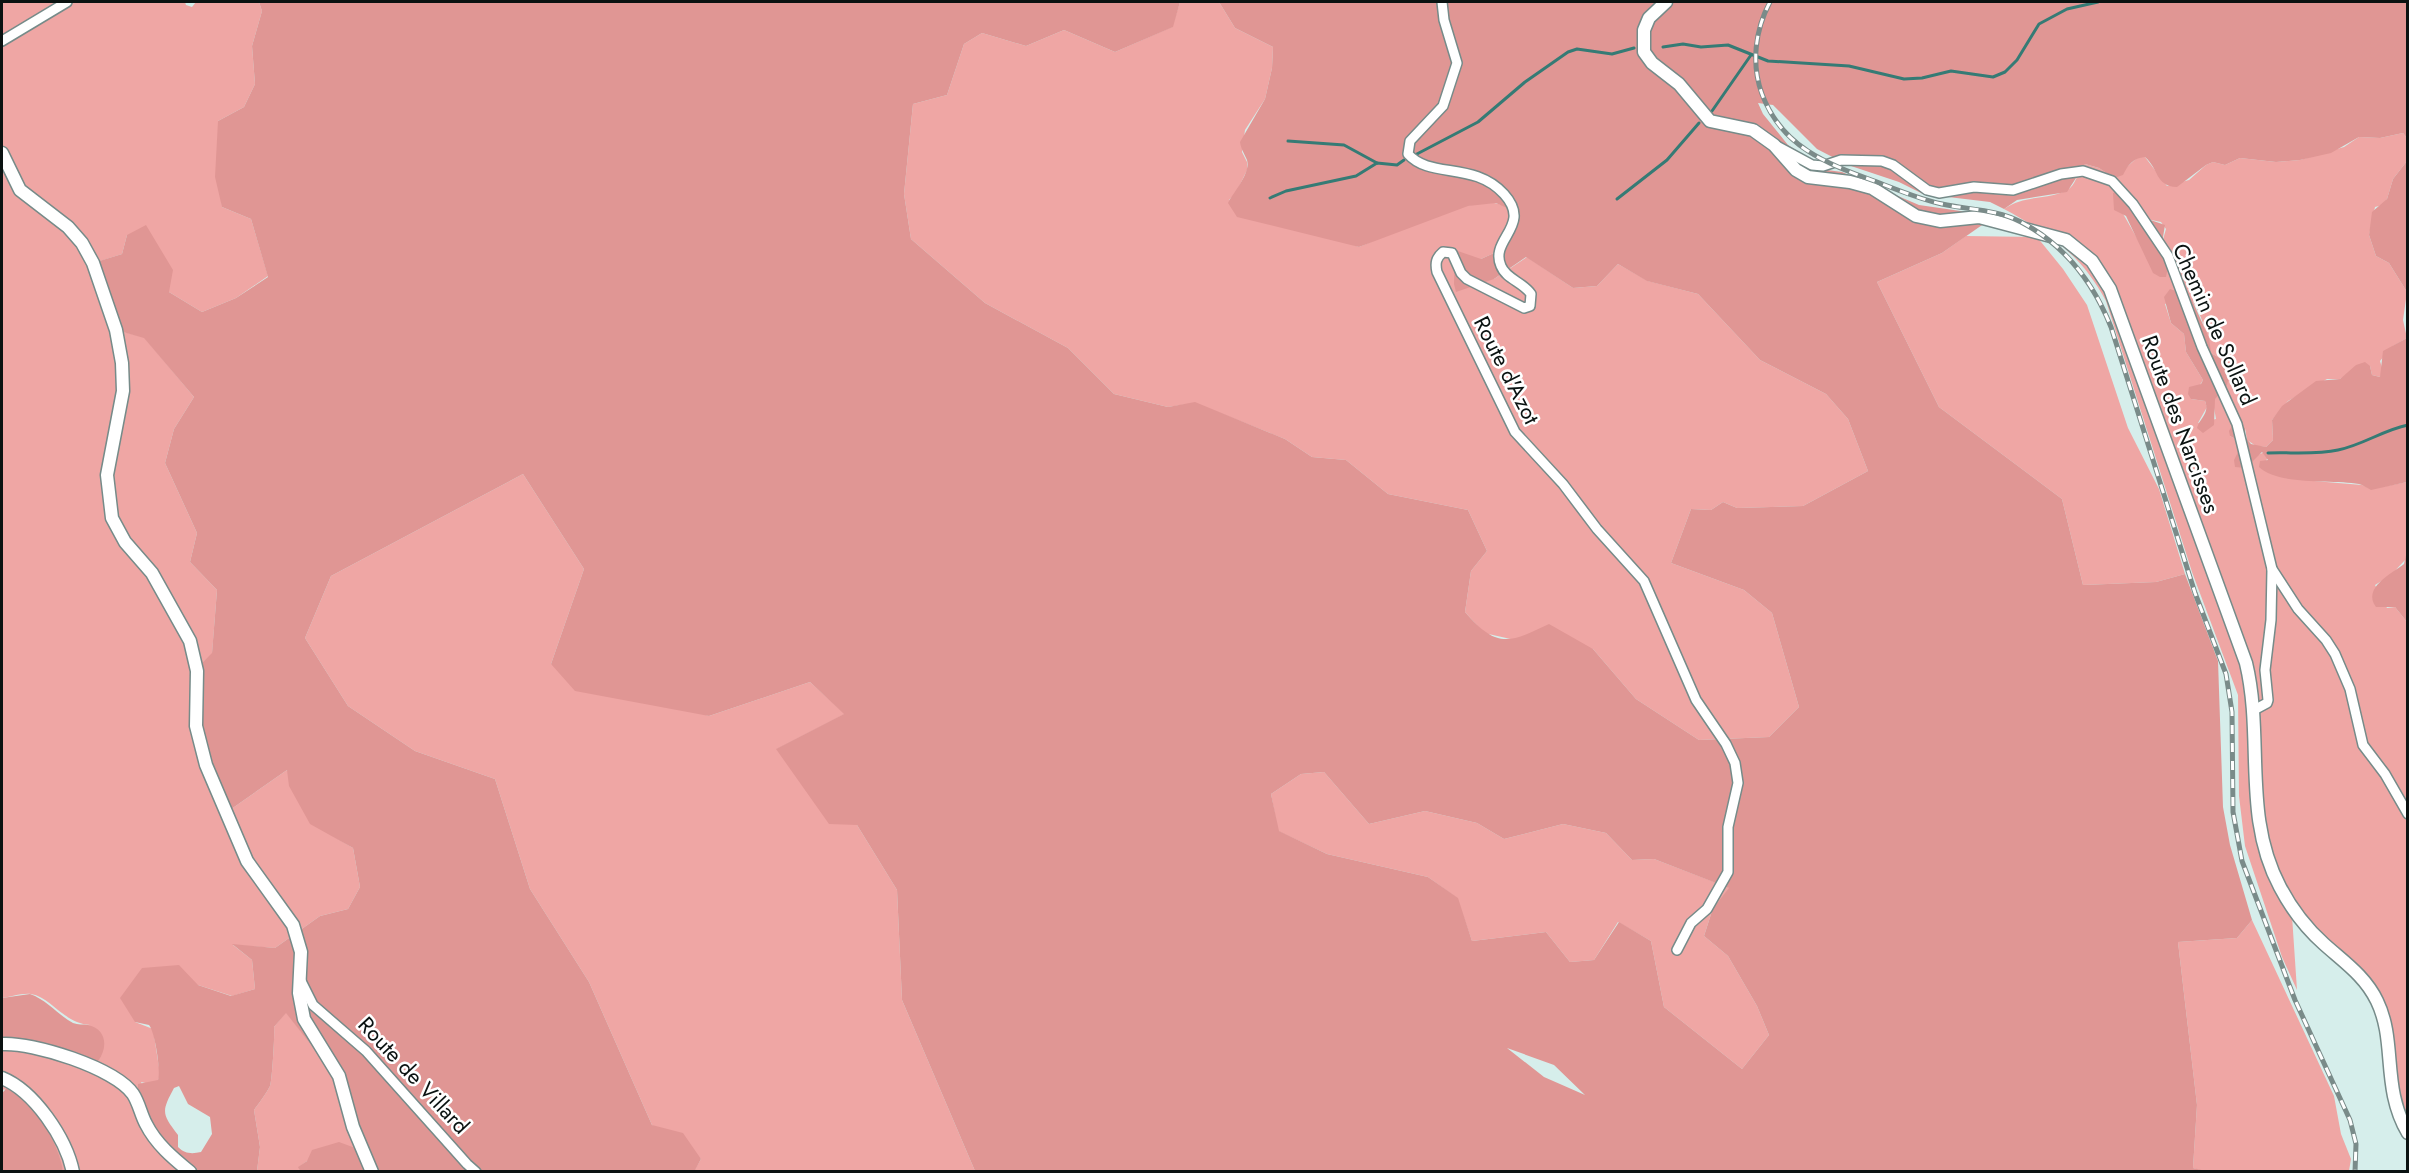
<svg xmlns="http://www.w3.org/2000/svg" width="2409" height="1173" viewBox="0 0 2409 1173" font-family="Jost,sans-serif">
<style>
.green{fill:#efa6a4;fill-rule:evenodd}
.forest{fill:#e09694;fill-rule:evenodd}
.lines{fill:none;stroke-linecap:round;stroke-linejoin:round}
.stream{stroke:#357b75;stroke-width:3}
.street-casing{stroke:#768b89;stroke-width:12}
.secondary-casing{stroke:#768b89;stroke-width:15}
.street{stroke:#fff;stroke-width:9}
.secondary{stroke:#fff;stroke-width:12}
.rail-casing{stroke:#7a8b89;stroke-width:5}
.rail{stroke:#fff;stroke-width:3;stroke-dasharray:9;stroke-linecap:butt}
.labels{text-anchor:middle;stroke-width:5;stroke-linejoin:round;paint-order:stroke}
.street-label{font-size:22px;fill:#0a1211;stroke:#fff}
</style>
<rect width="100%" height="100%" fill="#d6eeeb"/>
<!-- green -->
<g class="green">
<path d="M2 2H185L186 5 192 7 196 2H259L262 11 252 46 255 84 244 107 218 121 222 207 251 219 268 276 236 298 202 312 169 292 127 235 122 254 94 263 116 330 144 337 194 397 174 429 165 463 197 533 190 562 217 590 212 654 199 666 227 812 287 770 333 836 353 848 360 887 348 909 320 916 275 948 233 945 252 960 255 989 232 996 198 985 135 1022 153 1029 160 1074 158 1081 150 1084 141 1082 169 1146 201 1171H63L52 1142 4 1089 2 1093V1047L90 1025C63 1023 51 997 31 994 22 993 10 997 2 998Z"/>
<path d="M1180 2H1219L1235 28 1273 47 1272 68 1265 99 1245 130 1242 152 1247 162V170L1236 193 1229 200 1359 247C1398 231 1451 202 1494 203 1502 204 1512 210 1520 214L1507 247 1481 259 1494 279 1527 257 1573 288 1597 286 1618 264 1648 281 1698 294 1760 360 1826 394 1848 419 1868 471 1803 506 1737 508 1723 502 1711 510 1691 509 1671 563 1744 590 1772 613 1799 707 1769 737 1699 740 1636 699 1593 649 1515 640 1484 633 1465 612 1471 571 1487 551 1468 510 1388 494 1346 460 1312 457 1285 439 1195 403 1168 407 1114 394 1068 348 985 303 911 239 904 194 913 104 947 95 964 44 982 33 1026 46 1064 30 1115 52 1172 27Z"/>
<path d="M2403 133 2407 138V161L2393 179 2387 199 2383 205 2375 207 2369 235 2376 256 2389 263 2407 292 2403 320 2407 338 2393 346 2380 361 2383 371 2380 377 2372 375 2370 366 2350 372 2340 379H2327L2288 401 2272 420 2273 440 2266 447 2256 446 2247 440 2245 428 2230 436 2239 441 2252 461 2255 456 2265 452 2268 457 2266 461 2314 481 2362 485 2371 489 2407 482 2406 559 2390 576 2375 585 2387 608 2395 607 2407 622V1124L2396 1096 2381 999 2292 916 2297 990 2282 957 2245 846 2239 796 2238 695 2192 572 2106 301C2080 253 2050 234 2004 209 2027 193 2053 201 2070 188 2077 182 2078 170 2085 164L2099 168 2115 178 2138 157H2145L2167 186 2189 180 2206 165 2213 162 2225 165 2240 158 2276 162 2300 160 2344 147 2359 137 2380 138ZM2132 211 2137 217 2161 222 2166 229 2162 243 2146 254 2122 212ZM2187 295C2203 310 2205 334 2211 353L2223 360 2213 402 2216 419 2198 423 2207 407 2205 401 2191 399 2203 380 2186 352 2184 334 2171 323 2165 304Z"/>
<polygon points="1966,236 2037,237 2063,269 2087,305 2128,428 2159,489 2185,574 2156,582 2083,585 2062,499 1939,407 1877,282 1942,253"/>
<polygon points="523,474 584,569 551,664 709,716 810,682 845,714 777,749 857,825 897,890 902,1000 975,1171 694,1171 701,1159 652,1125 589,982 530,889 495,779 415,751 348,706 305,638 331,576"/>
<polygon points="1324,772 1369,824 1425,811 1477,823 1504,839 1563,824 1606,833 1632,860 1654,859 1730,888 1713,908 1704,936 1728,956 1757,1006 1769,1035 1742,1069 1664,1007 1651,941 1618,922 1594,960 1570,962 1546,932 1472,941 1457,898 1428,877 1327,854 1278,831 1271,794 1301,774"/>
<polygon points="2252,920 2334,1096 2341,1134 2351,1159 2349,1171 2206,1172 2193,1168 2197,1105 2178,942 2237,938"/>
<path d="M286 1012 322 1059 340 1092 359 1149 307 1161 299 1167 300 1171H257L260 1147 254 1110C259 1103 266 1094 270 1086 272 1082 275 1033 274 1027Z"/>
</g>
<!-- forest -->
<g class="forest">
<path d="M259 2H1180L1173 27 1115 52 1064 30 1026 46 982 33 964 44 947 95 913 104 904 194 911 239 985 303 1068 348 1114 394 1168 407 1195 402 1285 439 1312 457 1346 460 1388 494 1468 510 1487 551 1471 571 1465 612C1497 649 1509 643 1549 624L1593 649 1636 699 1699 740 1769 737 1799 707 1772 613 1744 590 1671 563 1691 509 1711 510 1723 502 1737 508 1803 506 1868 471 1848 419 1826 394 1760 360 1698 294 1647 281 1618 264 1597 286 1573 288 1526 257 1494 279 1456 292 1454 284 1455 250 1481 259 1507 247 1520 214 1496 203 1468 206 1359 247 1237 217 1228 203C1233 193 1251 173 1247 160 1244 153 1241 149 1240 142L1265 99 1272 68 1273 47 1235 28 1219 2H2407V138L2403 133 2380 138 2359 137 2331 153 2300 160 2276 162 2240 158 2225 165 2213 162 2206 165 2177 187C2155 186 2159 169 2145 157 2133 158 2128 165 2123 175L2114 178 2099 168 2085 164 2067 192 2017 200 2004 209 1990 202 1923 194 1899 182 1848 165 1817 149 1773 105 1758 103 1763 114 1788 145 1827 170 1842 172 1919 205 1995 216 1942 253 1877 282 1939 407 2062 499 2083 585 2156 582 2185 574 2218 661 2223 807 2230 845 2252 920 2237 938 2178 942 2197 1105 2193 1168 2206 1171H975L902 1000 897 890 857 825 829 824 776 749 844 714 810 682 709 716 575 691 551 664 584 569 523 474 331 576 305 638 348 706 415 751 495 779 530 889 589 982 652 1125 683 1133 701 1159 694 1172 300 1171 298 1167 307 1161 312 1150 339 1142 358 1149 340 1092 322 1059 286 1013 274 1027C275 1033 272 1082 270 1086 266 1094 259 1103 254 1110L260 1147 257 1171C245 1171 210 1173 201 1171 177 1161 136 1111 138 1084L158 1080C161 1071 155 1032 149 1025L135 1022 120 998 142 968 179 965 198 985 231 996 255 989 252 960 232 944 275 948 320 916 348 909 360 887 353 848 310 824 289 786 287 770 227 812 200 732 199 666 212 653 217 590 190 562 197 533 165 463 174 429 194 397 144 338 116 330 93 263 122 254 127 235 146 225 173 270 169 292 202 312 236 298 268 277 251 219 222 207 215 177 218 121 244 107 255 84 252 46 262 11ZM1324 772 1369 824 1425 811 1477 823 1504 839 1563 824 1606 833 1632 860 1654 859 1729 888 1713 908 1704 936 1728 956 1757 1006 1769 1035 1742 1069 1664 1007 1651 941 1619 922 1594 960 1570 962 1546 932 1472 941 1458 898 1428 877 1327 854 1279 831 1271 794 1301 774ZM1507 1048 1554 1065 1585 1095 1544 1077ZM179 1086 188 1104 210 1117 212 1134 201 1152C192 1154 185 1154 178 1147V1135C162 1114 161 1112 174 1088Z"/>
<polygon points="2407,161 2408,161 2407,292 2389,263 2376,256 2369,235 2372,212 2387,199 2393,179"/>
<polygon points="2123,189 2132,195 2133,214 2165,225 2162,243 2168,267 2166,277 2160,277 2153,273 2126,216 2114,210 2113,193"/>
<path d="M2170 289 2187 295 2192 300 2209 338 2211 353 2223 360 2229 376 2227 385 2215 399 2214 425 2203 433 2197 428C2200 418 2210 413 2205 401L2191 399 2188 394 2189 387 2201 384 2203 380 2186 352 2184 334 2171 323 2164 297Z"/>
<path d="M2407 338V482L2371 490C2367 488 2363 485 2359 484 2332 479 2279 486 2259 467L2260 461 2268 460 2262 452 2246 468 2235 467 2234 460 2239 450V441L2230 436 2229 431 2234 423 2245 428V437L2251 444 2266 447 2273 440 2272 420 2282 406 2316 381 2340 379 2356 365 2365 362 2370 366 2372 375 2380 377 2383 351Z"/>
<path d="M2407 551V622L2395 607H2376C2362 588 2391 574 2404 564Z"/>
<path d="M30 994C47 1000 58 1015 73 1023 78 1025 83 1024 88 1025 107 1029 108 1048 98 1061L83 1064 38 1049 2 1047V998Z"/>
<path d="M8 1087C35 1102 58 1142 63 1171L2 1172V1093Z"/>
</g>
<g class="lines">
<!-- stream -->
<g class="stream">
<polyline points="1663,47 1683,44 1701,47 1728,45 1768,61 1849,66 1904,79 1922,78 1951,71 1993,77 2005,72 2017,60 2039,24 2067,9 2098,2"/>
<polyline points="1712,111 1751,55"/>
<polyline points="1288,141 1344,145 1377,163"/>
<polyline points="1415,155 1478,122 1525,82 1568,52 1577,49 1612,54 1634,48"/>
<polyline points="1270,198 1286,191 1356,176 1377,163 1397,165 1404,160"/>
<polyline points="1617,199 1667,160 1699,123"/>
<path d="M2268 453C2290 452 2316 455 2338 450 2363 445 2383 430 2408 425"/>
</g>
<defs>
<g id="street">
<path d="M1442 2 1444 20 1457 63 1443 106 1410 141 1408 154C1430 179 1474 161 1504 194 1533 226 1489 239 1501 266 1506 279 1523 282 1531 294L1530 306 1524 308 1467 279 1461 273 1452 253 1443 252C1436 258 1435 263 1437 272L1515 432 1563 484 1597 529 1644 581 1696 700 1726 744 1735 763 1738 783 1728 827V872L1707 909 1691 923 1677 950"/>
<polyline points="2,41 67,2"/>
<polyline points="1775,145 1812,165 1823,166 1841,160 1882,161 1893,165 1927,190 1939,193 1974,187 2013,190 2061,174 2083,171 2112,181 2133,204 2168,256 2202,347 2237,424 2272,569 2298,609 2326,640 2335,654 2350,689 2363,745 2385,774 2408,814"/>
<polyline points="2254,710 2267,703 2268,700 2265,670 2271,620 2272,569"/>
<polyline points="301,981 313,1005 366,1051 467,1164 476,1172"/>
</g>
<g id="secondary">
<path d="M1666 2 1649 18 1644 30V52L1652 63 1679 84 1710 121 1753 130 1774 145 1796 170 1808 177 1850 182 1872 188 1916 216 1940 221 1979 217 2066 240 2092 261 2110 289 2246 663C2264 738 2242 816 2280 887 2291 908 2306 928 2324 944 2344 962 2365 976 2377 1001 2397 1042 2381 1087 2408 1133"/>
<polyline points="2,153 20,190 68,227 82,243 93,263 116,330 122,363 123,391 107,475 112,518 125,542 152,573 190,641 197,671 196,726 206,765 247,861 293,925 301,952 299,993 304,1019 339,1076 353,1127 372,1172"/>
<path d="M2 1044C33 1042 115 1068 133 1094 139 1103 141 1115 146 1124 156 1144 173 1158 190 1172"/>
<path d="M2 1078C34 1091 66 1138 73 1172"/>
</g>
</defs>
<!-- street casing -->
<use href="#street" class="street-casing"/>
<!-- secondary casing -->
<use href="#secondary" class="secondary-casing"/>
<!-- street -->
<use href="#street" class="street"/>
<!-- secondary -->
<use href="#secondary" class="secondary"/>
<defs>
<path id="rail" d="M1770 2C1755 30 1751 64 1762 94 1782 148 1828 164 1877 182 1898 190 1919 199 1942 204 1969 210 1996 209 2021 222 2065 245 2093 282 2111 327L2195 593 2226 674 2232 712 2233 812 2242 861 2295 1000 2350 1120 2356 1144 2355 1172"/>
</defs>
<!-- rail casing -->
<use href="#rail" class="rail-casing"/>
<!-- rail -->
<use href="#rail" class="rail"/>
</g>
<g class="labels">
<!-- street labels -->
<g class="street-label">
<text transform="translate(2215 324) rotate(66)" y="8">Chemin de Sollard</text>
<text transform="translate(1507 370) rotate(63)" y="8">Route d'Azot</text>
<text transform="translate(2181 424) rotate(70)" y="8">Route des Narcisses</text>
<text transform="translate(414 1075) rotate(47)" y="8">Route de Villard</text>
</g>
</g>
<!-- border -->
<rect width="2409" height="1173" fill="none" stroke="#0a1211" stroke-width="6"/>
</svg>
